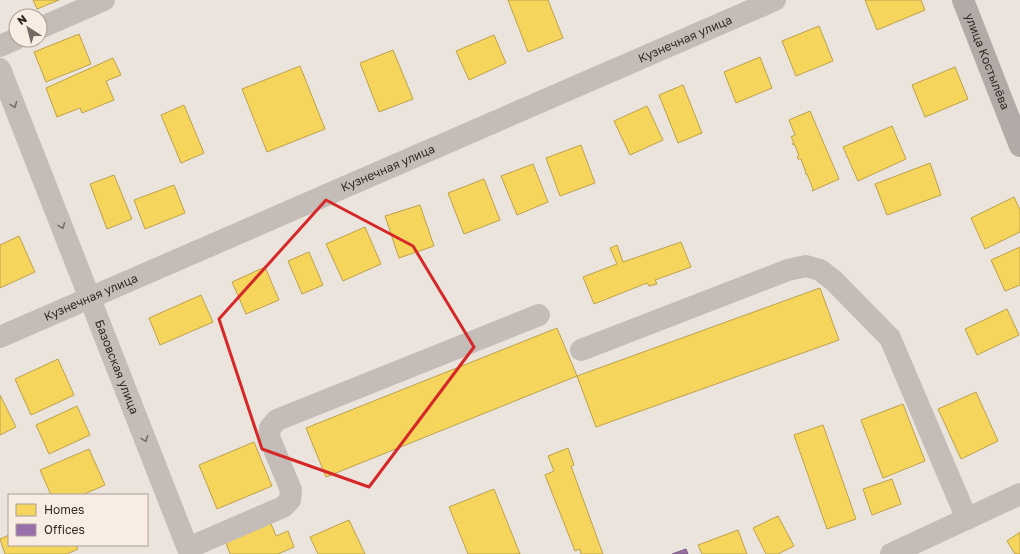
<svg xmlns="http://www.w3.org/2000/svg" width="1020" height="554" viewBox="0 0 1020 554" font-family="'Golos Text',sans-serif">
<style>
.homes{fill:#f6d55c;stroke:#bca14c}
.offices{fill:#9970ab;stroke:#7a5b83}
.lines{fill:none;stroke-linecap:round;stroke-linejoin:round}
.minor{stroke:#c4bcb6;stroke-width:22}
.major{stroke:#b2aaa6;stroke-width:22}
.oneway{stroke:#746b66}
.marked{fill:none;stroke:#d62828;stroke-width:3;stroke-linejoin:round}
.labels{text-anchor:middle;stroke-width:4;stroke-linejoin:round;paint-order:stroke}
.street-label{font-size:12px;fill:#332925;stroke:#f9ede3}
</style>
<rect width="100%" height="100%" fill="#ebe4dd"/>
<!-- homes -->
<g class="homes">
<polygon points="33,0 59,0 37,9"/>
<polygon points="508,0 548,0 563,38 528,52"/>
<polygon points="865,0 921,0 925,10 877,30"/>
<polygon points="819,26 833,61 796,76 782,41"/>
<polygon points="79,34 91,64 46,82 34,52"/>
<polygon points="494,35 506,63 469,80 456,51"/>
<polygon points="393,50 413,99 379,112 360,63"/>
<polygon points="760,57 772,88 736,103 724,72"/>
<polygon points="113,58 121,75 106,81 114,100 82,113 80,108 57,117 46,88"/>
<polygon points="300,66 325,129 267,152 242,89"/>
<polygon points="955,67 968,99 925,117 912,85"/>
<polygon points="683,85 702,133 678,143 659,95"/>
<polygon points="184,105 204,153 181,163 161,115"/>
<polygon points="647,106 663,140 630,155 614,121"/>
<polygon points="810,111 839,179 812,191 813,189 807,174 805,174 806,173 801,159 798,159 797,157 799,156 795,145 792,144 794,143 791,137 795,135 789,120"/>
<polygon points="892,126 906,159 858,181 843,147"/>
<polygon points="581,145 595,183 560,196 546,158"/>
<polygon points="930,163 941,195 887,215 875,184"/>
<polygon points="533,164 548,202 517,215 501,176"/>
<polygon points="114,175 132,219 107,229 90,184"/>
<polygon points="484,179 500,220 464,234 448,193"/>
<polygon points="174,185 185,213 145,229 134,200"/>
<polygon points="1014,197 1020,210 1020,232 985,249 971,218"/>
<polygon points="420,205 434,246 399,258 385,216"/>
<polygon points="365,227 381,264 343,281 326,244"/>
<polygon points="19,236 35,272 0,288 0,245"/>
<polygon points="681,242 691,267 655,280 657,284 649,286 647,283 594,304 583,277 617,264 610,248 617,245 623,262"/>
<polygon points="1020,247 1020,285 1005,291 991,260"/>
<polygon points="309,252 323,285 302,294 288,261"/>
<polygon points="265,267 279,300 246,314 232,282"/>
<polygon points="820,288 839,340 596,427 577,376"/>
<polygon points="201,295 213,322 160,345 149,318"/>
<polygon points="1007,309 1019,335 977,355 965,329"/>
<polygon points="557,328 577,376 326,477 306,428"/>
<polygon points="58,359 74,395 31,415 15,379"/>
<polygon points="976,392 998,441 961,459 938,409"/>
<polygon points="0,395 16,427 0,435"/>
<polygon points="903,404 925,461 883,478 861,420"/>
<polygon points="77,406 90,435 49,454 36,425"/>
<polygon points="823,425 856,519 827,529 794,435"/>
<polygon points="254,442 272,486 217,509 199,465"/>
<polygon points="568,448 574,465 571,466 603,554 581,554 580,549 575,551 545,475 554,471 548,456"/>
<polygon points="89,449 105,485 82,495 51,495 40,470"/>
<polygon points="892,479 901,504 872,515 863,489"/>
<polygon points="494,489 520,554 468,554 449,507"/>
<polygon points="778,516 794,546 778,554 766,554 753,528"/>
<polygon points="349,520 365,554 318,554 310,537"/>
<polygon points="270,521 276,536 288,531 294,547 278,554 230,554 225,540"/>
<polygon points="738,530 747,554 702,554 698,545"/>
<polygon points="1020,532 1020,554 1015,554 1007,541"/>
<polygon points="9,535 9,545 76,545 78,549 67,554 5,554 0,539"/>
</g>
<!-- offices -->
<polygon class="offices" points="686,549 688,554 672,554"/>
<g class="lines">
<!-- minor -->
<g class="minor">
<polyline points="40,28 104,0"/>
<polyline points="0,46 16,39"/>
<path id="s1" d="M0 69 190 554"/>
<path id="s2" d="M0 337 775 0"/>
<polyline points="581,350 788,270 806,266 820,270 834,281 890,338 967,519"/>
<polyline points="188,548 283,507 290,500 291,490 269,437 270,428 277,420 539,315"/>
<polyline points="891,554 1020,494"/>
</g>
<!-- major -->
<path class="major" id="s3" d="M963 0 1020 146"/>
</g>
<!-- one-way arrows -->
<defs><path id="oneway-chevron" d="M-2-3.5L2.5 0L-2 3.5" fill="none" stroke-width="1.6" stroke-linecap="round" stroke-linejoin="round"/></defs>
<g class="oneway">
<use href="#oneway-chevron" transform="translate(14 105) rotate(69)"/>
<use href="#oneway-chevron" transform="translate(62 226) rotate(69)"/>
<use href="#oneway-chevron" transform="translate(145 439) rotate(69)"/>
</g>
<!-- marked area -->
<path class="marked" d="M326 200 413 246 474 347 369 487 262 449 219 319Z"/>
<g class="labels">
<!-- street labels -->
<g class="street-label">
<text dy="4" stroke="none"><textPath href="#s2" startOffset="747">Кузнечная улица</textPath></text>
<text dy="4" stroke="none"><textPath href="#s3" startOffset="66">улица Костылёва</textPath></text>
<text dy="4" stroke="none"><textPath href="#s2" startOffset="423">Кузнечная улица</textPath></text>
<text dy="4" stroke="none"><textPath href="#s2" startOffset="99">Кузнечная улица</textPath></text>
<text dy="4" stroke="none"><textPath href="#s1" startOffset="320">Базовская улица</textPath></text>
</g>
</g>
<!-- legend -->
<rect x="8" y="494" width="140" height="52" fill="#f9ede3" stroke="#aa9f97"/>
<rect x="16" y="504" width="20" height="12" fill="#f6d55c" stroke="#aa9f97"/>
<text x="44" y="514" font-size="12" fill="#332925">Homes</text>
<rect x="16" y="524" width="20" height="12" fill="#9970ab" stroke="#aa9f97"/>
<text x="44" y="534" font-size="12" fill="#332925">Offices</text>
<!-- north arrow -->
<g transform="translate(28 28) rotate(324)"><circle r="19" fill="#f9ede3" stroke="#aa9f97"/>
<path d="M0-3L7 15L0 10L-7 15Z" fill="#736a65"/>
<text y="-6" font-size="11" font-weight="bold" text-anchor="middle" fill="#332925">N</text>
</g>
</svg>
